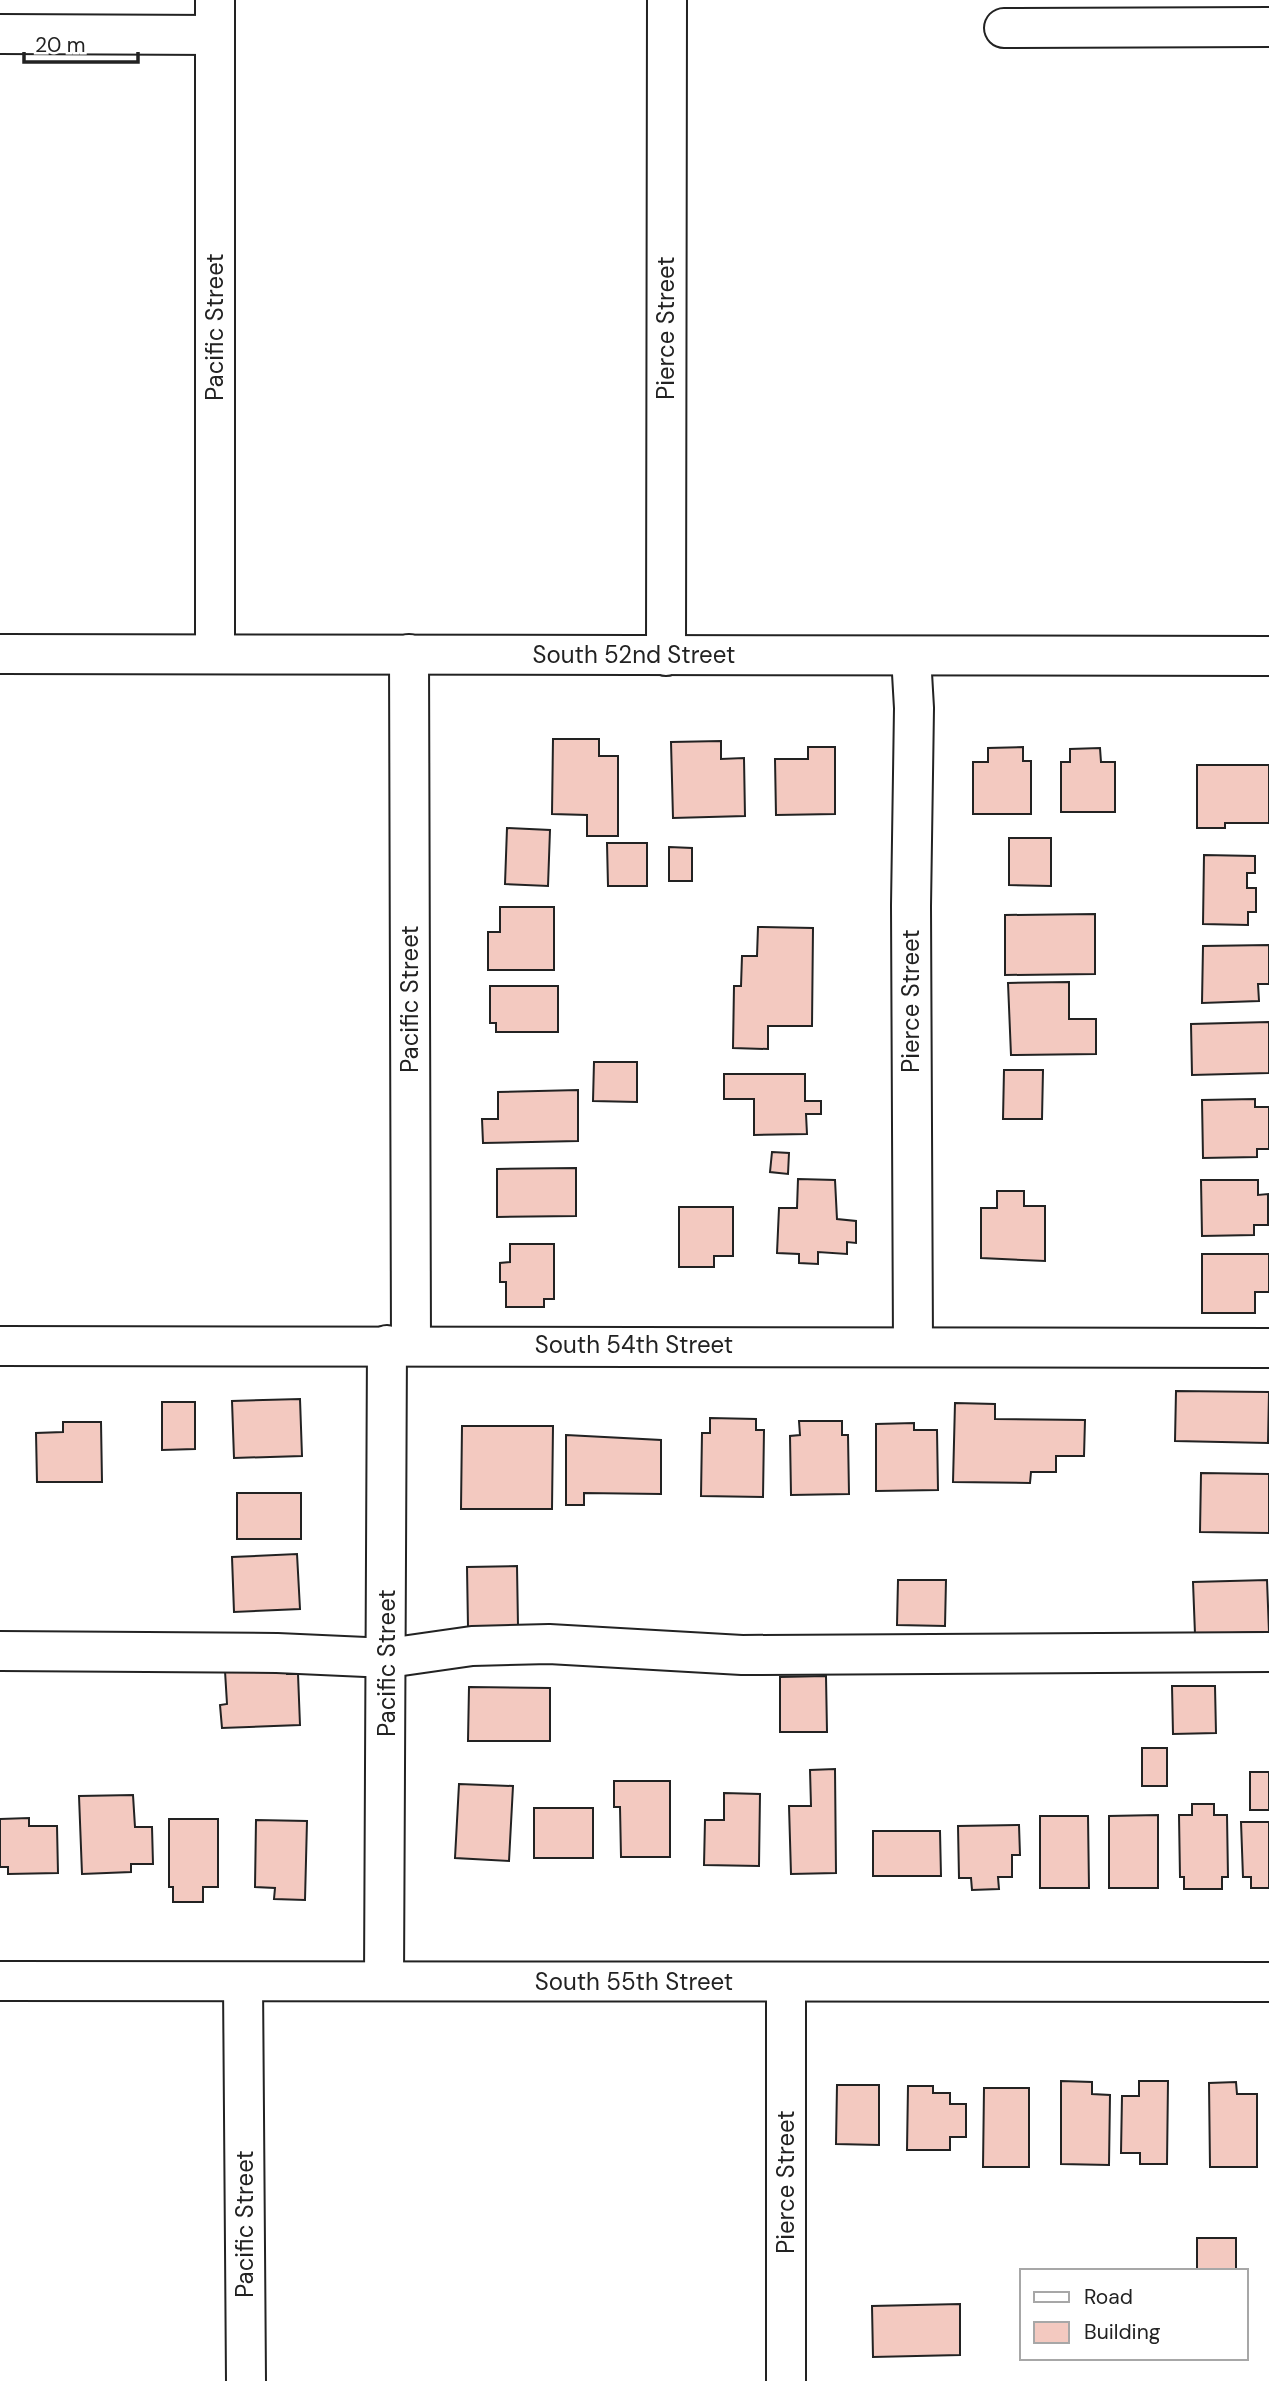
<svg xmlns="http://www.w3.org/2000/svg" width="1269" height="2381" viewBox="0 0 1269 2381" font-family="'DM Sans',sans-serif">
<style>
.building{fill:#f3c9c0;stroke:#222;stroke-width:2}
.lines{fill:none;stroke-linecap:round;stroke-linejoin:round}
.minor-casing{stroke:#222;stroke-width:42}
.minor{stroke:#fff;stroke-width:38}
.labels{text-anchor:middle;stroke-width:5;stroke-linejoin:round;paint-order:stroke}
.street-label{font-size:24px;fill:#222;stroke:#fff}
</style>
<rect width="100%" height="100%" fill="#fff"/>
<!-- building -->
<g class="building">
<polygon points="553,739 599,739 599,756 618,756 618,836 587,836 587,815 552,814"/>
<polygon points="721,741 721,759 744,758 745,816 673,818 671,742"/>
<polygon points="808,747 835,747 835,814 776,815 775,759 808,759"/>
<polygon points="1023,747 1023,761 1031,761 1031,814 973,814 973,762 988,762 988,748"/>
<polygon points="1100,748 1101,762 1115,762 1115,812 1061,812 1061,762 1070,762 1070,749"/>
<polygon points="1197,765 1269,765 1269,823 1225,823 1225,828 1197,828"/>
<polygon points="507,828 550,830 548,886 505,884"/>
<polygon points="1009,838 1051,838 1051,886 1009,885"/>
<polygon points="607,843 647,843 647,886 608,886"/>
<polygon points="669,847 692,848 692,881 669,881"/>
<polygon points="1204,855 1255,856 1255,873 1247,873 1247,888 1256,888 1256,912 1248,912 1248,925 1203,924"/>
<polygon points="500,907 554,907 554,970 488,970 488,932 500,932"/>
<polygon points="1095,914 1095,974 1005,975 1005,915"/>
<polygon points="758,927 813,928 812,1026 768,1026 768,1049 733,1048 734,986 741,986 742,956 757,956"/>
<polygon points="1269,945 1269,984 1258,984 1259,1001 1202,1003 1203,946"/>
<polygon points="1069,982 1069,1019 1096,1019 1096,1054 1011,1055 1008,983"/>
<polygon points="490,986 558,986 558,1032 496,1032 496,1023 490,1023"/>
<polygon points="1269,1022 1269,1073 1192,1075 1191,1024"/>
<polygon points="594,1062 637,1062 637,1102 593,1101"/>
<polygon points="1004,1070 1043,1070 1042,1119 1003,1119"/>
<polygon points="724,1074 805,1074 805,1101 821,1101 821,1114 806,1114 807,1134 754,1135 754,1099 724,1099"/>
<polygon points="578,1090 578,1141 483,1143 482,1119 498,1119 498,1092"/>
<polygon points="1255,1099 1255,1107 1269,1107 1269,1149 1257,1149 1257,1157 1203,1158 1202,1100"/>
<polygon points="772,1152 789,1153 788,1174 770,1172"/>
<polygon points="576,1168 576,1216 497,1217 497,1169"/>
<polygon points="798,1179 835,1180 837,1219 856,1221 856,1243 847,1242 847,1254 818,1252 818,1264 799,1263 799,1254 777,1253 779,1208 797,1208"/>
<polygon points="1201,1180 1258,1180 1258,1195 1268,1194 1268,1225 1254,1225 1254,1235 1202,1236"/>
<polygon points="997,1191 1024,1191 1024,1206 1045,1206 1045,1261 981,1258 981,1208 997,1208"/>
<polygon points="679,1207 733,1207 733,1256 714,1256 714,1267 679,1267"/>
<polygon points="510,1244 554,1244 554,1299 544,1299 544,1307 506,1307 506,1282 500,1282 500,1263 510,1262"/>
<polygon points="1202,1254 1269,1254 1269,1292 1255,1292 1255,1313 1202,1313"/>
<polygon points="1176,1391 1269,1392 1268,1443 1175,1441"/>
<polygon points="300,1399 302,1456 234,1458 232,1401"/>
<polygon points="162,1402 195,1402 195,1449 162,1450"/>
<polygon points="955,1403 995,1404 995,1419 1085,1420 1084,1456 1056,1456 1056,1472 1031,1472 1030,1483 953,1482"/>
<polygon points="710,1418 756,1419 756,1430 764,1430 763,1497 701,1496 702,1433 710,1433"/>
<polygon points="799,1421 842,1421 842,1435 848,1435 849,1494 791,1495 790,1436 800,1435"/>
<polygon points="63,1422 101,1422 102,1482 37,1482 36,1433 63,1432"/>
<polygon points="914,1423 914,1430 937,1430 938,1490 876,1491 876,1424"/>
<polygon points="462,1426 553,1426 552,1509 461,1509"/>
<polygon points="566,1435 661,1440 661,1494 584,1493 584,1505 566,1505"/>
<polygon points="1201,1473 1269,1474 1269,1533 1200,1532"/>
<rect x="237" y="1493" width="64" height="46"/>
<polygon points="297,1554 300,1609 234,1612 232,1557"/>
<polygon points="517,1566 518,1626 468,1627 467,1567"/>
<polygon points="898,1580 946,1580 945,1626 897,1625"/>
<polygon points="1267,1580 1269,1632 1195,1634 1193,1582"/>
<polygon points="286,1668 287,1674 298,1674 300,1725 222,1728 220,1705 227,1704 225,1671"/>
<polygon points="826,1676 827,1732 780,1732 780,1677"/>
<polygon points="1172,1686 1215,1686 1216,1733 1173,1734"/>
<polygon points="469,1687 550,1688 550,1741 468,1741"/>
<rect x="1142" y="1748" width="25" height="38"/>
<polygon points="835,1769 836,1873 791,1874 789,1806 811,1806 810,1770"/>
<rect x="1250" y="1772" width="19" height="38"/>
<polygon points="614,1781 670,1781 670,1857 621,1857 620,1807 614,1807"/>
<polygon points="459,1784 513,1786 509,1861 455,1858"/>
<polygon points="724,1793 760,1794 759,1866 704,1865 705,1820 724,1820"/>
<polygon points="133,1795 135,1827 152,1827 153,1864 131,1864 131,1872 82,1874 79,1796"/>
<polygon points="1192,1804 1214,1804 1214,1815 1227,1815 1228,1877 1222,1877 1222,1889 1184,1889 1184,1877 1180,1877 1179,1815 1192,1815"/>
<rect x="534" y="1808" width="59" height="50"/>
<polygon points="1158,1815 1158,1888 1109,1888 1109,1816"/>
<polygon points="1040,1816 1088,1816 1089,1888 1040,1888"/>
<polygon points="29,1818 29,1826 57,1826 58,1873 8,1874 8,1867 0,1867 0,1819"/>
<polygon points="169,1819 218,1819 218,1887 203,1887 203,1902 173,1902 173,1887 169,1887"/>
<polygon points="256,1820 307,1821 305,1900 274,1899 275,1888 255,1887"/>
<polygon points="1241,1822 1269,1822 1269,1888 1251,1888 1251,1877 1243,1877"/>
<polygon points="1019,1825 1020,1855 1012,1855 1012,1877 998,1877 999,1889 972,1890 971,1878 959,1878 958,1826"/>
<polygon points="873,1831 940,1831 941,1876 873,1876"/>
<polygon points="1061,2081 1092,2082 1092,2094 1110,2095 1109,2165 1061,2164"/>
<polygon points="1139,2081 1168,2081 1167,2164 1140,2164 1140,2153 1121,2153 1122,2096 1139,2096"/>
<polygon points="1236,2082 1237,2094 1257,2094 1257,2167 1210,2167 1209,2083"/>
<polygon points="837,2085 879,2085 879,2145 836,2144"/>
<polygon points="908,2086 933,2086 933,2093 950,2093 950,2104 966,2104 966,2137 950,2137 950,2150 907,2150"/>
<polygon points="984,2088 1029,2088 1029,2167 983,2167"/>
<rect x="1197" y="2238" width="39" height="33"/>
<polygon points="960,2304 960,2355 873,2357 872,2306"/>
</g>
<g class="lines">
<defs>
<g id="minor">
<polyline points="1004,28 1269,27"/>
<polyline points="0,34 215,35"/>
<polyline points="0,654 1269,656"/>
<polyline points="215,654 215,0"/>
<polyline points="409,654 411,1344"/>
<polyline points="666,656 667,0"/>
<polyline points="911,656 914,708 911,906 913,1346"/>
<polyline points="0,1346 1269,1348"/>
<polyline points="0,1651 277,1653 388,1658 472,1646 549,1644 742,1655 1269,1652"/>
<polyline points="0,1981 1269,1982"/>
<polyline points="384,1981 387,1345"/>
<polyline points="243,1982 246,2381"/>
<polyline points="786,2381 786,1983"/>
</g>
</defs>
<!-- minor casing -->
<use href="#minor" class="minor-casing"/>
<!-- minor -->
<use href="#minor" class="minor"/>
</g>
<g class="labels">
<!-- street labels -->
<g class="street-label">
<text transform="translate(215 327) rotate(-90)" y="8">Pacific Street</text>
<text transform="translate(666 328) rotate(-90)" y="8">Pierce Street</text>
<text x="634" y="663">South 52nd Street</text>
<text transform="translate(410 999) rotate(-90)" y="8">Pacific Street</text>
<text transform="translate(911 1001) rotate(-90)" y="8">Pierce Street</text>
<text x="634" y="1353">South 54th Street</text>
<text transform="translate(387 1663) rotate(-90)" y="8">Pacific Street</text>
<text x="634" y="1990">South 55th Street</text>
<text transform="translate(786 2182) rotate(-90)" y="8">Pierce Street</text>
<text transform="translate(245 2224) rotate(-90)" y="8">Pacific Street</text>
</g>
</g>
<!-- legend -->
<rect x="1020" y="2269" width="228" height="91" fill="#ffffff" stroke="#a7a7a7" stroke-width="2"/>
<rect x="1034" y="2292" width="35" height="10" fill="#ffffff" stroke="#a7a7a7" stroke-width="2"/>
<text x="1084" y="2304" font-size="21" fill="#222222">Road</text>
<rect x="1034" y="2322" width="35" height="21" fill="#f3c9c0" stroke="#a7a7a7" stroke-width="2"/>
<text x="1084" y="2339" font-size="21" fill="#222222">Building</text>
<!-- scale -->
<path d="M24 52v10h114v-10" fill="none" stroke="#222222" stroke-width="3.5"/>
<text x="35" y="52" font-size="21" fill="#222222" stroke="#ffffff" stroke-width="5" paint-order="stroke">20 m</text>
</svg>
